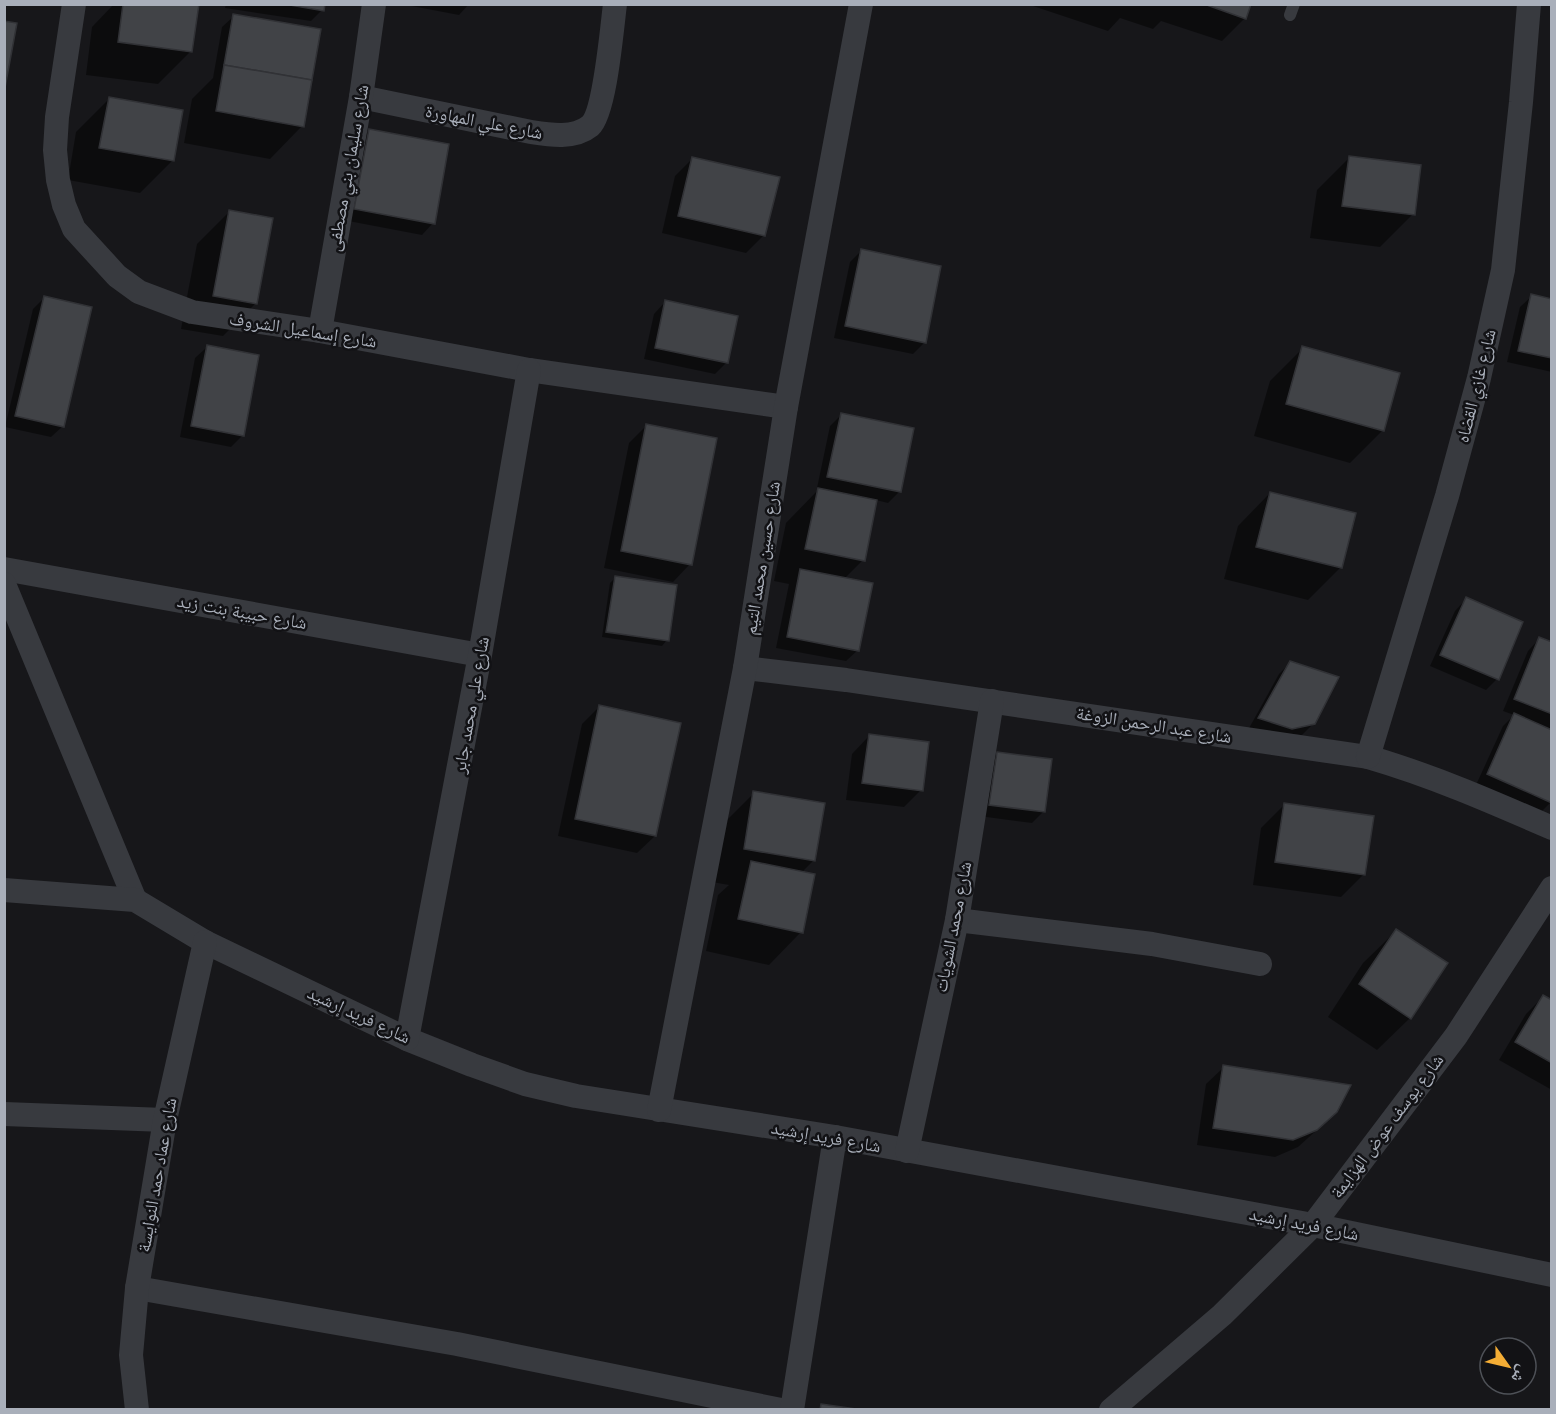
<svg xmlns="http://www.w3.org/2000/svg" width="1556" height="1414" viewBox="0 0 1556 1414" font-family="'Noto Sans','Noto Naskh Arabic',sans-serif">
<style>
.shadow{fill:#0007}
.building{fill:#414347;stroke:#313236;stroke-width:1.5}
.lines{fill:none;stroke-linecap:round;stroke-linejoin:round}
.service{stroke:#383a3f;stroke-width:12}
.minor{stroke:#383a3f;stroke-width:24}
.labels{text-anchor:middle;stroke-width:5;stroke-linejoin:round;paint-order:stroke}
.street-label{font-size:18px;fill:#a9afba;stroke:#121215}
</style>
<rect width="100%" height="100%" fill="#17171a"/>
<!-- shadow -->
<g class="shadow">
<polygon points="114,4 197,4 191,51 158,84 86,75 92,27"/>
<polygon points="226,4 323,4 322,10 311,21 225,8"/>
<polygon points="401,4 469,4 459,15"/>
<polygon points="1027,4 1250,4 1245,18 1222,41 1161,21 1153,29 1120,18 1108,31"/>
<polygon points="234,16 302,126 270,159 184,143 192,99 213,78 222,27"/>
<polygon points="109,99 173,160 140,193 68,180 76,132"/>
<polygon points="369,131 433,223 422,235 343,220 357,142"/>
<polygon points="693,158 764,235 746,253 662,233 675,176"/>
<polygon points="1349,158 1413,214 1380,247 1310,238 1317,190"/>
<polygon points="230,211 256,303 223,336 181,329 197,244"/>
<polygon points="861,251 925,342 913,354 834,338 850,262"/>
<polygon points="1532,296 1552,300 1552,372 1507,362 1520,307"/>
<polygon points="44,298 63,426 51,437 5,427 33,309"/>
<polygon points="665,302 727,362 715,374 644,359 654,314"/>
<polygon points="207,347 243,435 231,447 180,437 195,358"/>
<polygon points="1303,348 1383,430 1350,463 1254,436 1270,381"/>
<polygon points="841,415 900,491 888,503 876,500 863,560 844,579 858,650 846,661 776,648 789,584 774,581 786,523 819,489 817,488 830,426"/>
<polygon points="647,425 690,564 673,582 604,568 629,443"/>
<polygon points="1270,493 1341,567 1308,600 1224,579 1238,526"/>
<polygon points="615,578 667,640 662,646 602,637 610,583"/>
<polygon points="1466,599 1497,679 1486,690 1430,666 1455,611"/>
<polygon points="1539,639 1552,644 1552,801 1539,814 1476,785 1503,726 1514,715 1503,711 1528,651"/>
<polygon points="1291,662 1314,723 1302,735 1248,730 1279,674"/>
<polygon points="599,707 655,836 637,853 558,836 582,724"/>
<polygon points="869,736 921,790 904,807 846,800 852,754"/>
<polygon points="998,753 1043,812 1032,823 979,816 986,765"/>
<polygon points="754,793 814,860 801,873 801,932 769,965 706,951 718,895 729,885 712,882 721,826"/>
<polygon points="1284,805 1364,874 1341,897 1253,885 1261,828"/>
<polygon points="1396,931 1410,1018 1377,1050 1328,1017 1363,963"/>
<polygon points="1543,997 1552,1002 1552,1090 1499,1060 1526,1014"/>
<polygon points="1224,1067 1318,1129 1298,1147 1275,1157 1197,1145 1206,1084"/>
</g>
<!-- building -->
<g class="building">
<polygon points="123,4 199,4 192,52 118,42"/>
<polygon points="284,4 325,4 324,11"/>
<polygon points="1204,4 1251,4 1246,19"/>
<polygon points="233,14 321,29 312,80 224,65"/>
<polygon points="4,21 17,23 4,93"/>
<polygon points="224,65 312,80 304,127 216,111"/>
<polygon points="109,97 183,110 174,161 99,148"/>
<polygon points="369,129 449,144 435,224 354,209"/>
<polygon points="1349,156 1421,165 1415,215 1342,206"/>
<polygon points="692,157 780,177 765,236 678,216"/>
<polygon points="229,210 273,218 257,304 213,296"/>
<polygon points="861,249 941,266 926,343 845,326"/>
<polygon points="1531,294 1552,299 1552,358 1518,351"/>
<polygon points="44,296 92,307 64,427 15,416"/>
<polygon points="665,300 738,316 728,363 655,348"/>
<polygon points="207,345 259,355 244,436 191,426"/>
<polygon points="1302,346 1400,373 1384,431 1286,404"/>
<polygon points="841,413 914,428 901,492 827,477"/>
<polygon points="646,424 717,438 692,565 621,551"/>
<polygon points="818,488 877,500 865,561 805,549"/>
<polygon points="1270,492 1356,513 1342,568 1256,547"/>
<polygon points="800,569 873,583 859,651 787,637"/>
<polygon points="615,576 677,585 669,641 606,632"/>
<polygon points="1466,597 1523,622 1499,680 1440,655"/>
<polygon points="1539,637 1552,642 1552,714 1514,699"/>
<polygon points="1290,661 1339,677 1315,724 1292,729 1258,718"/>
<polygon points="599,705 681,723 656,836 575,819"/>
<polygon points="1514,713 1552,730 1552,803 1487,774"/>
<polygon points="869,734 929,742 923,791 862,783"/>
<polygon points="997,752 1052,759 1045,812 989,805"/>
<polygon points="753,791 825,803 815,861 744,849"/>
<polygon points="1284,803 1374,816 1365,875 1275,862"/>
<polygon points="751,861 815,874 803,933 738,919"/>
<polygon points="1396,929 1448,963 1411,1019 1359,984"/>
<polygon points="1543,995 1552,1000 1552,1063 1515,1042"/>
<polygon points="1223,1065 1351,1085 1337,1112 1317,1130 1293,1140 1213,1128"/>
<polygon points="821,1404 863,1410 820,1410"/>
</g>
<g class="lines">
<!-- service -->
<polyline class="service" points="1290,15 1294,4"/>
<!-- minor -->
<g class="minor">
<polyline points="74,4 57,117 55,150 58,180 64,205 74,229 117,276 139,292 192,312 320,331 529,370 786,407"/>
<path d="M361 97 531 132C550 135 574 139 590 126 605 113 612 27 615 4"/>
<polyline points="320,331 361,97 374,4"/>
<polyline points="4,569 480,655"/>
<polyline points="4,584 135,900"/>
<path d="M745 668 846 680 1368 757C1433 776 1490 801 1552 828"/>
<polyline points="1368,757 1447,496 1479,378 1503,270 1521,102 1529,4"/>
<polyline points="4,890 135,900 205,942 407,1039 472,1065 525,1084 576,1096 835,1137 1313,1225 1552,1275"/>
<polyline points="957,920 1152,944 1260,964"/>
<polyline points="407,1039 480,655 529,370"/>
<polyline points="659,1110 745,668 786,407 861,4"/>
<polyline points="4,1114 165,1120"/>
<polyline points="907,1151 957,920 992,701"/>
<polyline points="137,1288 457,1344 781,1410"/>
<polyline points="137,1410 131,1355 137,1288 165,1120 205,942"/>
<polyline points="792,1410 835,1137"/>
<polyline points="1111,1410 1222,1315 1313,1225 1456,1036 1552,888"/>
</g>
</g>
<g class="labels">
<!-- street labels -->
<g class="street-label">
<text transform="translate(484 122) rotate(11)" y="6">شارع علي المهاورة</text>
<text transform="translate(348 168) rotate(-80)" y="6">شارع سليمان بني مصطفى</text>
<text transform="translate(303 330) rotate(9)" y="6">شارع إسماعيل الشروف</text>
<text transform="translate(1476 386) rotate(-76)" y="6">شارع غازي القضاه</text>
<text transform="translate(762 558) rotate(-81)" y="6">شارع حسين محمد التيم</text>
<text transform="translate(242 612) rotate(10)" y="6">شارع حبيبة بنت زيد</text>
<text transform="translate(471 705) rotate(-80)" y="6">شارع علي محمد جابر</text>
<text transform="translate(1154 725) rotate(9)" y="6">شارع عبد الرحمن الزوغة</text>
<text transform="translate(953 927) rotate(-79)" y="6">شارع محمد الشويات</text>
<text transform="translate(359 1015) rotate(25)" y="6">شارع فريد إرشيد</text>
<text transform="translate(1387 1126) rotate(-53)" y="6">شارع يوسف عوض الهزايمة</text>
<text transform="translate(826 1137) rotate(10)" y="6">شارع فريد إرشيد</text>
<text transform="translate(157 1175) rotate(-80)" y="6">شارع عماد حمد النوايسة</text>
<text transform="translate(1304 1224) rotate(11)" y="6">شارع فريد إرشيد</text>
</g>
</g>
<!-- border -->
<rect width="1556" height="1414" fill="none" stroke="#a9afba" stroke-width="12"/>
<!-- north arrow -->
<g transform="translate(1508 1366) rotate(124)"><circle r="28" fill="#121215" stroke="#4e5157" stroke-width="1.5"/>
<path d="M0-4.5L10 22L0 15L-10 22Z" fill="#f4ad35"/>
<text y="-9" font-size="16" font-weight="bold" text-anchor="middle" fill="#a9afba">ش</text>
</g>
</svg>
